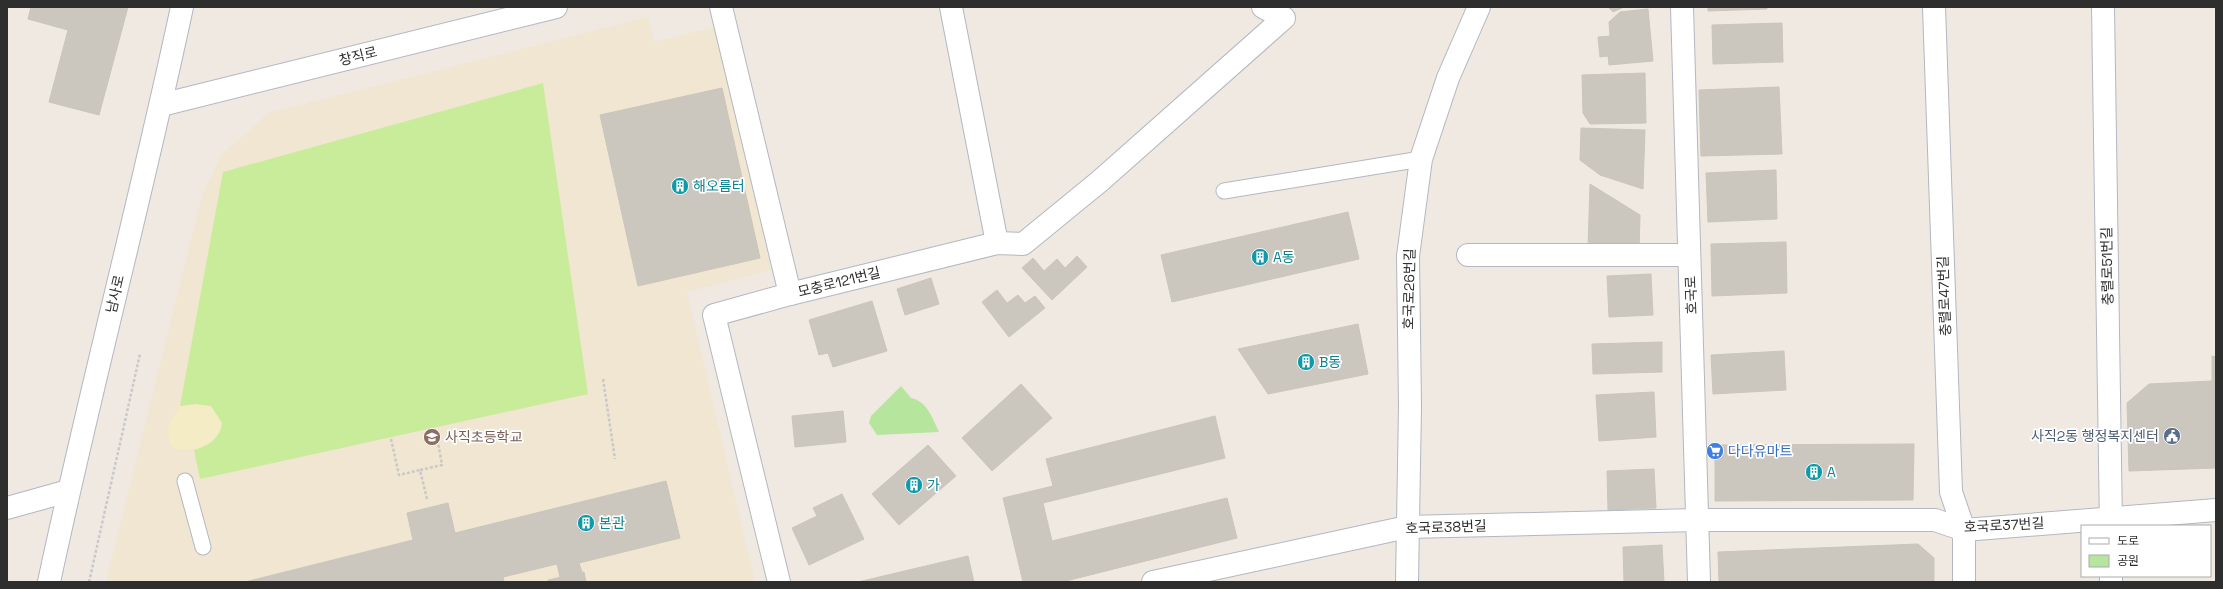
<svg xmlns="http://www.w3.org/2000/svg" width="2223" height="589" viewBox="0 0 2223 589" font-family="'Space Grotesk','Noto Sans KR',sans-serif">
<style>
.education{fill:#f0e6d1}
.green{fill:#b6e59e}
.sand{fill:#f3ecc5}
.pitch{fill:#c9ec9a}
.building{fill:#cbc7bf;stroke:#cbc5ba}
.lines{fill:none;stroke-linecap:round;stroke-linejoin:round}
.lane-casing{stroke:#b4b7c1;stroke-width:17}
.street-casing{stroke:#b4b7c1;stroke-width:24}
.secondary-casing{stroke:#b4b7c1;stroke-width:24}
.path{stroke:#c9c9c9;stroke-width:2.5;stroke-dasharray:3 2;stroke-linecap:butt}
.lane{stroke:#fff;stroke-width:15}
.street{stroke:#fff;stroke-width:22}
.secondary{stroke:#fff;stroke-width:22}
.labels{text-anchor:middle;stroke-width:3.5;stroke-linejoin:round;paint-order:stroke}
.street-label{font-size:14px;fill:#2e2e2e;stroke:#fff}
.culture-label{font-size:14px;fill:#0d838f;stroke:#fff;text-anchor:start}
.service-label{font-size:14px;fill:#4e5e75;stroke:#fff;text-anchor:end}
.education-label{font-size:14px;fill:#785e54;stroke:#fff;text-anchor:start}
.shop-label{font-size:14px;fill:#366cbe;stroke:#fff;text-anchor:start}
</style>
<rect width="100%" height="100%" fill="#efe9e1"/>
<!-- education -->
<polygon class="education" points="648,17 654,42 715,27 771,270 687,292 755,582 106,582 202,195 222,154 269,113"/>
<!-- green -->
<path class="green" d="M901 386 911 398C927 401 933 419 939 432L877 435 869 423 871 416Z"/>
<!-- sand -->
<path class="sand" d="M195 404 211 406 222 423C218 446 194 453 173 448 163 428 169 423 180 406Z"/>
<!-- pitch -->
<path class="pitch" d="M543 83 588 394 200 479 194 450C208 446 220 439 222 423L211 406 195 404 180 406 223 172Z"/>
<!-- building -->
<g class="building">
<polygon points="31,7 128,7 99,115 49,102 68,30 28,19"/>
<polygon points="1608,7 1624,7 1613,12"/>
<polygon points="1708,7 1767,7 1767,9 1708,11"/>
<polygon points="1648,9 1653,61 1609,65 1608,56 1600,57 1598,37 1610,36 1609,22 1620,12"/>
<polygon points="1782,23 1783,62 1713,64 1712,25"/>
<polygon points="1645,73 1646,123 1590,124 1583,113 1582,75"/>
<polygon points="1779,87 1782,154 1701,156 1699,90"/>
<polygon points="722,88 760,258 638,286 600,115"/>
<polygon points="1581,128 1645,130 1643,189 1600,175 1580,160"/>
<polygon points="1776,170 1777,219 1708,222 1706,173"/>
<polygon points="1590,184 1640,215 1639,250 1588,248"/>
<polygon points="1348,212 1359,259 1172,302 1161,255"/>
<polygon points="1786,242 1787,293 1712,296 1711,244"/>
<polygon points="1077,256 1087,267 1052,300 1022,268 1033,258 1044,271 1057,259 1065,268"/>
<polygon points="1651,274 1653,315 1609,317 1607,276"/>
<polygon points="931,278 939,304 905,315 897,289"/>
<polygon points="997,290 1007,303 1018,295 1025,303 1035,296 1045,308 1009,337 982,302"/>
<polygon points="872,301 887,351 833,367 828,353 819,355 809,320"/>
<polygon points="1358,324 1368,374 1268,394 1238,349"/>
<polygon points="1662,342 1662,372 1593,374 1592,344"/>
<polygon points="1784,351 1786,390 1713,394 1711,355"/>
<polygon points="2212,356 2216,357 2216,468 2129,471 2127,403 2149,384 2212,381"/>
<polygon points="1021,384 1052,418 992,471 962,438"/>
<polygon points="1654,392 1656,437 1599,441 1596,395"/>
<polygon points="843,411 846,442 795,447 792,416"/>
<polygon points="1215,416 1225,458 1043,503 1052,541 1227,498 1237,538 1062,582 1023,582 1003,498 1053,486 1046,459"/>
<polygon points="1914,444 1913,500 1715,501 1715,445"/>
<polygon points="928,445 956,476 899,525 872,494"/>
<polygon points="1654,469 1656,508 1608,510 1607,471"/>
<polygon points="666,481 680,538 579,563 582,572 560,577 557,564 503,577 504,582 245,582 413,540 407,513 448,503 455,533"/>
<polygon points="842,494 864,539 809,565 792,528 817,516 813,508"/>
<polygon points="1918,544 1934,558 1934,582 1719,582 1718,552"/>
<polygon points="1662,545 1664,582 1624,582 1623,547"/>
<polygon points="968,556 974,582 858,582"/>
<polygon points="584,572 586,582 549,582 548,580"/>
</g>
<g class="lines">
<defs>
<g id="lane">
<polyline points="1224,191 1421,159"/>
<polyline points="185,481 203,547"/>
</g>
<g id="street">
<polyline points="721,7 790,294"/>
<polyline points="951,7 997,243"/>
<polyline points="1682,7 1699,582"/>
<polyline points="1934,7 1951,492 1964,530 1964,582"/>
<polyline points="2103,7 2111,526"/>
<polyline points="161,105 556,7"/>
<polyline points="1468,255 1689,255"/>
<polyline points="7,508 68,491"/>
<polyline points="2111,576 2111,582"/>
<polyline points="779,582 714,315 790,294 997,243 1023,244 1100,181 1284,18 1263,7"/>
<polyline points="1153,582 1407,527 1697,520 1935,520 1964,530 2216,510"/>
<polyline points="1407,582 1410,406 1408,256 1421,159 1448,78 1479,7"/>
</g>
<path id="secondary" d="M49 582C90 390 141 199 182 7"/>
</defs>
<!-- lane casing -->
<use href="#lane" class="lane-casing"/>
<!-- street casing -->
<use href="#street" class="street-casing"/>
<!-- secondary casing -->
<use href="#secondary" class="secondary-casing"/>
<!-- path -->
<g class="path">
<polyline points="603,379 615,459"/>
<polyline points="391,439 399,475 420,470"/>
<polyline points="427,499 420,470 442,465 436,431"/>
<polyline points="89,582 140,354"/>
</g>
<!-- lane -->
<use href="#lane" class="lane"/>
<!-- street -->
<use href="#street" class="street"/>
<!-- secondary -->
<use href="#secondary" class="secondary"/>
</g>
<!-- icons -->
<defs>
<symbol id="building-disc" viewBox="-11 -11 22 22"><circle r="9.5" fill="#0f9aa8" stroke="#fff"/><path d="M-4-6H4V6H1V3H-1V6H-4ZM-2.5-4.3h1.7v1.8h-1.7ZM.8-4.3h1.7v1.8H.8ZM-2.5-1h1.7V.8h-1.7ZM.8-1h1.7V.8H.8Z" fill="#fff"/></symbol>
<symbol id="civic-disc" viewBox="-11 -11 22 22"><circle r="9.5" fill="#5c6f8a" stroke="#fff"/><path d="M-.6-6.5H3V-4.5H.6V-3L4-1V1h2V6H-6V1h2V-1L-.6-3ZM-1.2 2.5V6h2.4V2.5Z" fill="#fff"/></symbol>
<symbol id="school-disc" viewBox="-11 -11 22 22"><circle r="9.5" fill="#8d6e63" stroke="#fff"/><path d="M0-5L7-2L0 1L-7-2ZM-4 1L0 2.5L4 1V4Q0 6-4 4Z" fill="#fff"/></symbol>
<symbol id="supermarket-disc" viewBox="-11 -11 22 22"><circle r="9.5" fill="#3f7fe0" stroke="#fff"/><path d="M-6-5.5h2.5l.6 2H6L4.5 2H-2.5L-4.4-4H-6ZM-1.5 3.2a1.3 1.3 0 1 0 .1 0ZM3 3.2a1.3 1.3 0 1 0 .1 0Z" fill="#fff"/></symbol>
</defs>
<g fill-rule="evenodd">
<use href="#building-disc" x="670" y="176" width="20" height="20"/>
<use href="#building-disc" x="1250" y="247" width="20" height="20"/>
<use href="#building-disc" x="1296" y="352" width="20" height="20"/>
<use href="#civic-disc" x="2162" y="426" width="20" height="20"/>
<use href="#school-disc" x="422" y="427" width="20" height="20"/>
<use href="#supermarket-disc" x="1705" y="441" width="20" height="20"/>
<use href="#building-disc" x="1804" y="462" width="20" height="20"/>
<use href="#building-disc" x="904" y="475" width="20" height="20"/>
<use href="#building-disc" x="576" y="513" width="20" height="20"/>
</g>
<g class="labels">
<!-- street labels -->
<g class="street-label">
<text transform="translate(358 56) rotate(-14)" y="5">창직로</text>
<text transform="translate(2107 266) rotate(-91)" y="5">충렬로51번길</text>
<text transform="translate(839 282) rotate(-14)" y="5">모충로121번길</text>
<text transform="translate(1409 289) rotate(-89)" y="5">호국로26번길</text>
<text transform="translate(115 294) rotate(-77)" y="5">남사로</text>
<text transform="translate(1691 295) rotate(-92)" y="5">호국로</text>
<text transform="translate(1944 296) rotate(-92)" y="5">충렬로47번길</text>
<text transform="translate(2004 525) rotate(-3)" y="5">호국로37번길</text>
<text transform="translate(1446 527) rotate(-2)" y="5">호국로38번길</text>
</g>
<!-- culture labels -->
<g class="culture-label">
<text x="693" y="191">해오름터</text>
<text x="1273" y="262">A동</text>
<text x="1319" y="367">B동</text>
<text x="1827" y="477">A</text>
<text x="927" y="490">가</text>
<text x="599" y="528">본관</text>
</g>
<!-- service labels -->
<g class="service-label">
<text x="2159" y="441">사직2동 행정복지센터</text>
</g>
<!-- education labels -->
<g class="education-label">
<text x="445" y="442">사직초등학교</text>
</g>
<!-- shop labels -->
<g class="shop-label">
<text x="1728" y="456">다다유마트</text>
</g>
</g>
<!-- border -->
<rect width="2223" height="589" fill="none" stroke="#2e2e2e" stroke-width="16"/>
<!-- legend -->
<rect x="2081" y="525" width="130" height="52" fill="#ffffff" stroke="#ababab"/>
<rect x="2089" y="538" width="20" height="6" fill="#ffffff" stroke="#ababab"/>
<text x="2117" y="545" font-size="12" fill="#2e2e2e">도로</text>
<rect x="2089" y="555" width="20" height="12" fill="#b6e59e" stroke="#ababab"/>
<text x="2117" y="565" font-size="12" fill="#2e2e2e">공원</text>
</svg>
